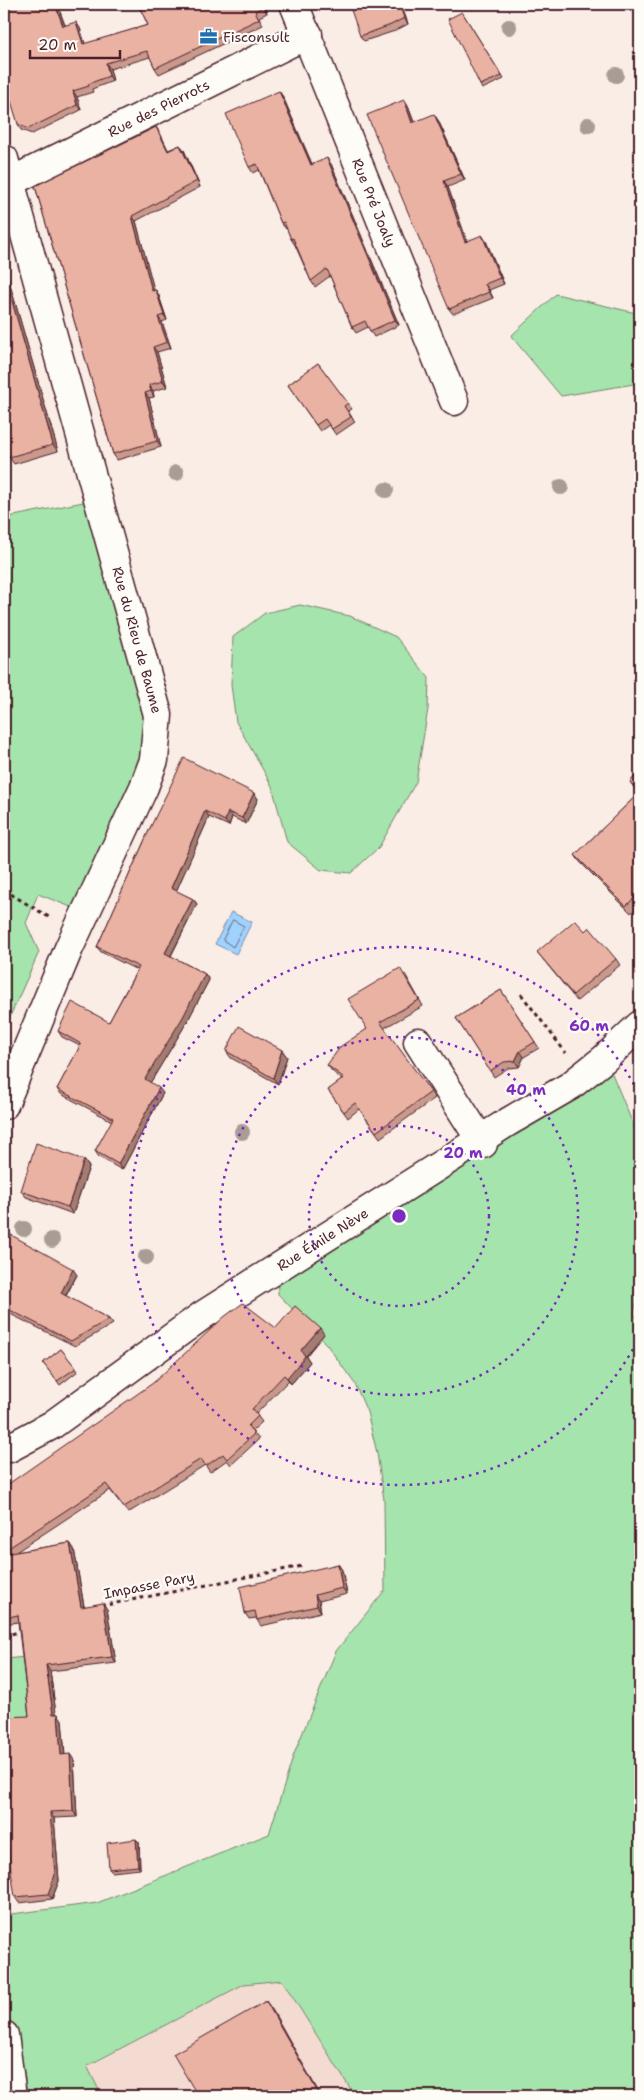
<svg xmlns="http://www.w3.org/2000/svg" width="644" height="2100" viewBox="0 0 644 2100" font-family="'Shantell Sans',sans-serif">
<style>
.built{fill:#f4dbd2}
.green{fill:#a5e4ac;stroke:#78826c}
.water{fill:#9fd2fd;stroke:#7d8aa9}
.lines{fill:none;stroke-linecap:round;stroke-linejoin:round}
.shore{stroke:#6c677f;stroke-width:1}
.minor-casing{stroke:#4a1f2b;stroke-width:31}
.path{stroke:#4a1f2b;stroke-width:3;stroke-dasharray:4 4;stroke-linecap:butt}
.minor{stroke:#fdfcf7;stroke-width:28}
.tree{fill:#a89c95}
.wall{fill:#c9998c;stroke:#4a1f2b}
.shaded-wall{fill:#a47d72;stroke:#4a1f2b}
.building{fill:#eab2a3;stroke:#4a1f2b}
.ring{fill:none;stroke:#7b2cbf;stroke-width:2.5;stroke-dasharray:2.5 5}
.labels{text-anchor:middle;stroke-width:4.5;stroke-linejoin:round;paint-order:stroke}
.poi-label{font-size:14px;fill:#4a1f2b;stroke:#fdfcf7;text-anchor:start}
.street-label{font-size:14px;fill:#4a1f2b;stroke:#fdfcf7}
.centre{fill:#7b2cbf;stroke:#fdfcf7;stroke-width:2.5}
.ring-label{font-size:15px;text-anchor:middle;font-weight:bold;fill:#7b2cbf;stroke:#fdfcf7;stroke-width:4.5;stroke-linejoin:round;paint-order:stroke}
</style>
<rect width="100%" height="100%" fill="#f9ede6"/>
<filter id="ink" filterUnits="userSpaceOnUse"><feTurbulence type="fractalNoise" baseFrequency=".02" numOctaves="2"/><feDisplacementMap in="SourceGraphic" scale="10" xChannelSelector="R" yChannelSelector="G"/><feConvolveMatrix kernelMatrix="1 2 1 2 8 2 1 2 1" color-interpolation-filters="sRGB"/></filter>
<g filter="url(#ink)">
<!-- built -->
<polygon class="built" points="282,1980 355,2096 102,2096 87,2067 244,1984"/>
<!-- green -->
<g class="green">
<polygon points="556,294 640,314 640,383 561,396 511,336"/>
<polygon points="98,499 158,715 86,913 38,894 26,923 39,952 4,1030 4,518"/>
<polygon points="300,605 350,616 396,637 429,678 428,709 416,782 379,847 351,873 321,870 287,842 272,786 236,722 231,685 233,637 265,613"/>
<polygon points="608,1064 640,1141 640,1282 634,1314 640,1321 640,2096 355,2096 282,1980 244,1984 87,2066 102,2096 12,2096 4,2035 4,1915 97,1903 269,1834 294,1754 336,1651 385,1590 384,1500 377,1453 367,1412 355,1384 327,1345 278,1294 277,1271"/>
<polygon points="27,1657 34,1729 4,1725 4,1659"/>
</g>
<!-- water -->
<polygon class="water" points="231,912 252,922 236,954 215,944"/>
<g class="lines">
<!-- shore -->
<polygon class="shore" points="233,920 244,926 233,947 223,940"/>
<defs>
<g id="minor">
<path id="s1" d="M294 4 454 401"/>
<path id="s2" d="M4 159 158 715 154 760 144 787 69 948 4 1105"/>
<path id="s3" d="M10 182 308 34"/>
<polyline points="418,1042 483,1144"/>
<path id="s4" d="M4 1448H9L52 1425 203 1315 508 1122 570 1086 604 1059 640 1025"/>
<polyline points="4,2035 12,2096"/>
</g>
</defs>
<!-- minor casing -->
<use href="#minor" class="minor-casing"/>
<!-- path -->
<g class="path">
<polyline points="4,890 52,919"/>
<polyline points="521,994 566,1053"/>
<polyline points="101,1606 302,1566"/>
<polyline points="4,1636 22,1631"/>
</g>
<!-- minor -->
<use href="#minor" class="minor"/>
</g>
<!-- trees -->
<g class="tree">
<circle cx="509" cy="27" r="8"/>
<circle cx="616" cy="75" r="8"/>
<circle cx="588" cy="125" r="8"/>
<circle cx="176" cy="473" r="8"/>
<circle cx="561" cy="487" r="8"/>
<circle cx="386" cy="490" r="8"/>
<circle cx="242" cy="1132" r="8"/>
<circle cx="24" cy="1229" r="8"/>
<circle cx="52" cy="1240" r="8"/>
<circle cx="146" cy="1257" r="8"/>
</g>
<!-- wall -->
<g class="wall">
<polygon points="4,4 57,4 65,25 80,28 85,44 148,25 138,4 264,4 267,13 259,17 263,25 159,74 155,68 150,57 110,69 113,81 92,89 93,92 77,97 81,110 32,134 21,130 18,124"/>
<polygon points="401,4 408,24 395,31 364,41 360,36"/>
<polygon points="462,12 504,79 482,89 480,85"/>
<polygon points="279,91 283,97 312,164 331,164 399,325 374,337 368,327 356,333 352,327 330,276 315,287 311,281 295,245 291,239 287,229 286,229 281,223 259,170 253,173 249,167"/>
<polygon points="404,100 408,106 414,122 438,120 465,180 448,187 467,241 486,241 504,284 489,290 493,298 453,314 449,309"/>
<polygon points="156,127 160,133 168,150 180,145 184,150 200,187 136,221 154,291 156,290 159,296 167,320 162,322 171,348 157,352 167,387 153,391 154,397 149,398 161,447 117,460 113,454 35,186"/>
<polygon points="4,264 58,451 14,464 9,457"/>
<polygon points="318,363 352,409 348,411 355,422 336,435 329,425 320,431 288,385"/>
<polygon points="640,771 640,904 631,913 580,862 575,855 639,793 635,789 630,782"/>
<polygon points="254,793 258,799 246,824 232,817 229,826 209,817 176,891 193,899 197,904 171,956 205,974 209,980 187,1022 150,1083 163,1093 122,1170 99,1157 95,1151 112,1121 61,1094 57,1089 80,1046 62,1037 58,1031 109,1022 137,970 101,952 97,947 151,826"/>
<polygon points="585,931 616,959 620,965 577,1001 537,952"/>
<polygon points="405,974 423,1006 384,1028 435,1098 380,1138 359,1109 348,1118 328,1090 342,1080 332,1071 327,1065 367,1029"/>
<polygon points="501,990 539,1048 524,1057 519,1067 508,1068 494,1077 456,1018"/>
<polygon points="282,1050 287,1057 278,1084 231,1058 226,1051"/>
<polygon points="84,1160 89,1167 73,1214 26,1197 21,1191"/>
<polygon points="4,1231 77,1275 66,1296 109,1319 113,1324 75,1346 4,1311"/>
<polygon points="276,1328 324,1334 306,1356 310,1362 291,1384 288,1381 256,1414 262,1422 252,1431 259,1439 231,1465 227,1460 210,1472 205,1465 128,1513 110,1490 16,1552 70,1543 74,1549 84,1606 107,1609 116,1663 50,1671 56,1714 58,1714 62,1720 65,1755 74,1760 77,1817 54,1818 59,1881 52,1899 19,1903 15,1897 29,1716 18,1622 4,1624 4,1487"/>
<polygon points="61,1349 78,1371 60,1385 43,1363"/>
<polygon points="338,1564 342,1570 347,1594 319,1601 321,1612 261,1626 257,1620 256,1618 249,1619 245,1613"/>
<polygon points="136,1839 139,1842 140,1869 112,1872 109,1869"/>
</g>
<!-- shaded-wall -->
<g class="shaded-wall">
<polygon points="55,4 57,4 67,31 63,26"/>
<polygon points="262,4 264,4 267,13 263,7"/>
<polygon points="399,4 401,4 408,24 404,18"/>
<polygon points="76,22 80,28 87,50 83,44"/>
<polygon points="106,63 110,69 113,81 109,76"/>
<polygon points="73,91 77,97 81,110 77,105"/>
<polygon points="279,91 283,97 315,171 311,165"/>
<polygon points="404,100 408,106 416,129 412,123"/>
<polygon points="434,114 438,120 465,180 461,174"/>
<polygon points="156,127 160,133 171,156 168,151"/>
<polygon points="180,145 184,150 200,187 197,181"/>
<polygon points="327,158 331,164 399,325 395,320"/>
<polygon points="444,181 448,187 469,248 465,242"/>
<polygon points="132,216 136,221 156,297 152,291"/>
<polygon points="482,235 486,241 504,284 500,278"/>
<polygon points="4,264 58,451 53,445 4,273"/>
<polygon points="485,284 489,290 493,298 489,292"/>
<polygon points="156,290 159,296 167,320 164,315"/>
<polygon points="158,317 162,322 171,348 167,342"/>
<polygon points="153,347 157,352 167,387 163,381"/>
<polygon points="149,385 153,391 154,397 151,391"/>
<polygon points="145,393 149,398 161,447 157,441"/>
<polygon points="254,793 258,799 246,824 242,818"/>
<polygon points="205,811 209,817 175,894 171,888"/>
<polygon points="228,812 232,817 229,826 225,821"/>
<polygon points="193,899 197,904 169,959 165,953"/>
<polygon points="205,974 209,980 187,1022 149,1085 145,1079"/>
<polygon points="282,1050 287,1057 278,1084 273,1078"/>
<polygon points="520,1051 524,1057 519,1067 515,1061"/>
<polygon points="159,1088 163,1093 122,1170 118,1164"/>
<polygon points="84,1160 89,1167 73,1214 68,1207"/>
<polygon points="73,1269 77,1275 64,1298 61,1293"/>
<polygon points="320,1328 324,1334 306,1356 310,1362 291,1384 287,1378 301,1350"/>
<polygon points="70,1543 74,1549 85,1613 81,1607"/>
<polygon points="338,1564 342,1570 347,1594 342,1588"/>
<polygon points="315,1595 319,1601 321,1612 317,1606"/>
<polygon points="103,1603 107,1609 116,1663 112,1657"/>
<polygon points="46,1665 50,1671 57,1720 53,1714"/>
<polygon points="58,1714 62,1720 65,1761 61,1755"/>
<polygon points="70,1754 74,1760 77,1817 73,1811"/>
<polygon points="50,1812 54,1818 59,1881 52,1899 48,1894"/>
<polygon points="136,1839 139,1842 140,1869 138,1866"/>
<polygon points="266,2001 273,2011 321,2096 320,2096"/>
</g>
<!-- building -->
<g class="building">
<polygon points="4,4 55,4 63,26 76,22 83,44 148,25 138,4 262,4 263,7 255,11 259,19 155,68 147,51 106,63 109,76 88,84 89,86 73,91 77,105 28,129 18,124 4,78"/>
<polygon points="349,4 399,4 404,18 391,25 360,36"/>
<polygon points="462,12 502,76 480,85 448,19"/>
<polygon points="279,91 311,165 327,158 395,320 370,331 365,321 352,327 327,269 311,281 293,238 291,239 284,222 281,223 257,164 249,167 226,114"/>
<polygon points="404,100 412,123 434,114 461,174 444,181 465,242 482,235 500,278 485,284 489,292 449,309 367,115"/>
<polygon points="156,127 168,151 180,145 197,181 132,216 152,291 156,290 164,315 158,317 167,342 153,347 163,381 149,385 151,391 145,393 157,441 113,454 35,186"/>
<polygon points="4,273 53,445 9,457 4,439"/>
<polygon points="318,363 348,403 344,406 351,417 332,429 325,419 316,425 288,385"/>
<polygon points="184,758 254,793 242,818 228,812 225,821 205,811 171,888 193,899 165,953 205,974 183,1017 145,1079 159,1088 118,1164 95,1151 113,1118 57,1089 81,1044 58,1031 72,1002 109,1022 139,967 97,947 151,826"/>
<polygon points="640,771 640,892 626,906 575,855 640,792 630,782"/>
<polygon points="575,920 585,931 589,927 616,959 573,995 537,952"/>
<polygon points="400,968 419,1000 380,1022 431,1092 376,1132 355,1103 344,1112 328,1090 344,1078 327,1065 341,1046 367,1029 348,999"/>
<polygon points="501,990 535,1042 520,1051 515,1061 504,1062 490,1071 456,1018"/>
<polygon points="239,1026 282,1050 273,1078 226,1051"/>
<polygon points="36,1143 84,1160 68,1207 21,1191"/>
<polygon points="4,1231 73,1269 61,1293 109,1319 71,1341 4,1307"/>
<polygon points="243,1303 276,1328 295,1306 320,1328 301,1350 305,1356 287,1378 284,1375 252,1409 258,1416 248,1426 254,1434 227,1459 223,1454 206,1466 201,1459 124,1507 106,1484 4,1551 4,1487 153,1383 224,1317"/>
<polygon points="61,1349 76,1368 57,1381 43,1363"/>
<polygon points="70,1543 81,1607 103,1603 112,1657 46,1665 53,1714 58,1714 61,1755 70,1754 73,1811 50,1812 55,1875 48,1894 15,1897 9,1858 4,1774 4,1717 29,1716 18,1615 4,1618 4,1554"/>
<polygon points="338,1564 342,1588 315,1595 317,1606 257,1620 255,1611 245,1613 240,1587"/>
<polygon points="136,1839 138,1866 109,1869 107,1843"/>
<polygon points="266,2001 320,2096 198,2096 173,2054"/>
</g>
</g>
<!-- distance rings -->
<g class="ring">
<circle cx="399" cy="1216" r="90"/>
<circle cx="399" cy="1216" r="179"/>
<path d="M640 1336A269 269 0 1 1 640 1096"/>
</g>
<!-- icons -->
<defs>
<symbol id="office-bare" viewBox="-9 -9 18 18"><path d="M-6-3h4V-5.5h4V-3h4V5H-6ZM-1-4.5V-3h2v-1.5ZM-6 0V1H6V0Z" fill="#1f6fb2" stroke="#fdfcf7" stroke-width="2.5" paint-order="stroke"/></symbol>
</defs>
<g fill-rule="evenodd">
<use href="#office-bare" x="196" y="24" width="25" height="25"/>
</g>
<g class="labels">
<!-- poi labels -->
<g class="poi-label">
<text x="223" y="42">Fisconsult</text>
</g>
<!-- street labels -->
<g class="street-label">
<text dy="5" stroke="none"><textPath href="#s3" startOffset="166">Rue des Pierrots</textPath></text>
<text dy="5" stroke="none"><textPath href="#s1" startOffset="214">Rue Pré Joaly</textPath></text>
<text dy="5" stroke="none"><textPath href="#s2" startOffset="499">Rue du Rieu de Baume</textPath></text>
<text dy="5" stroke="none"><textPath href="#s4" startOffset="382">Rue Émile Nève</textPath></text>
<text transform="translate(149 1585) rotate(-11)" y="5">Impasse Pary</text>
</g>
</g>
<circle cx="399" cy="1216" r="8" class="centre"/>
<g class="ring-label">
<text x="589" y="1031">60 m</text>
<text x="526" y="1095">40 m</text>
<text x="463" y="1158">20 m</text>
</g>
<!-- margin -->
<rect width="644" height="2100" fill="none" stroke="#fdfcf7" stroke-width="20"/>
<rect x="10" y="10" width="624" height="2080" fill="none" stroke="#4a1f2b" stroke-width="2" filter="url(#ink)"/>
<!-- scale -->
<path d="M30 50v8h90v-8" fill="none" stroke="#4a1f2b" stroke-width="2.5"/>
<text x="38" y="50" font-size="15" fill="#4a1f2b" stroke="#fdfcf7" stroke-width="4" paint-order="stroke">20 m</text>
</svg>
